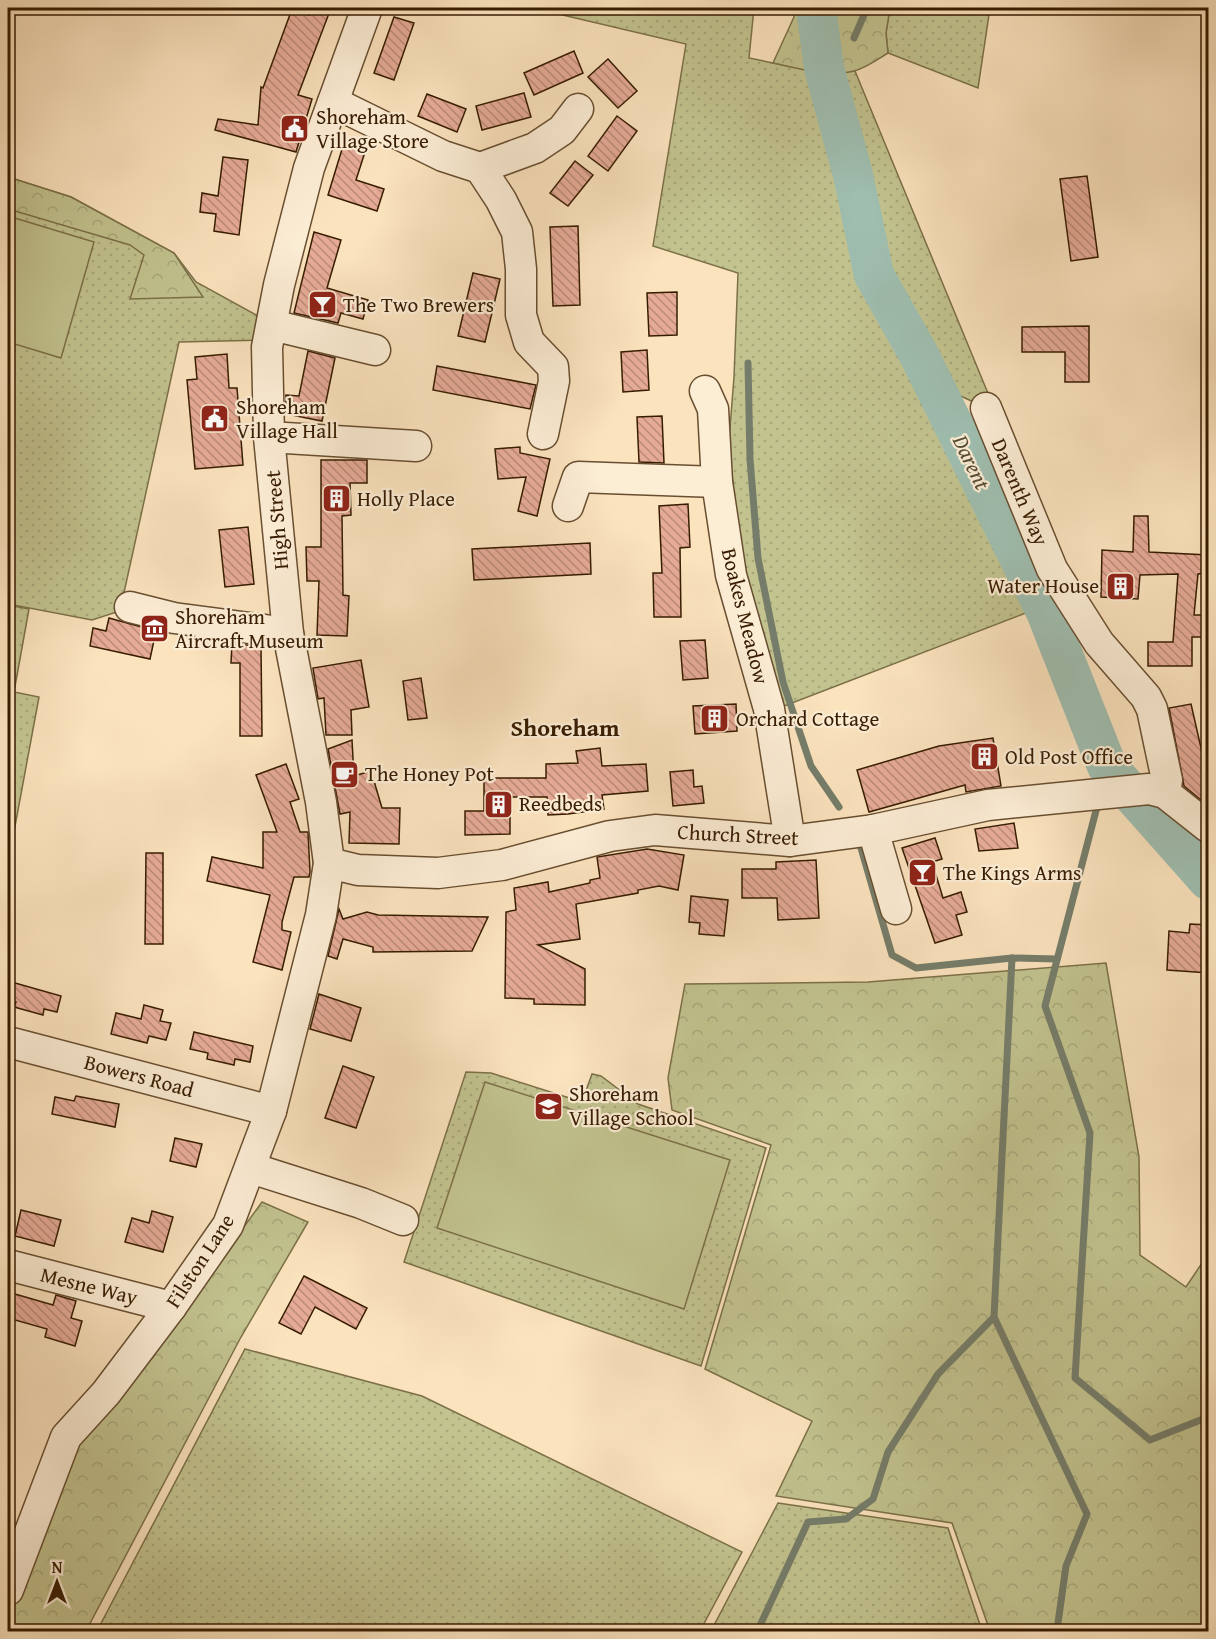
<svg xmlns="http://www.w3.org/2000/svg" width="1216" height="1639" viewBox="0 0 1216 1639" font-family="'Gentium Book Plus',serif">
<style>
.green{fill:url(#green-dots);stroke:#7c7048;stroke-width:1.5}
.forest{fill:url(#forest-crowns);stroke:#7c7048;stroke-width:1.5}
.pitch{fill:#c2c38f;stroke:#7c7048;stroke-width:1.5}
.lines{fill:none;stroke-linecap:round;stroke-linejoin:round}
.stream{stroke:#757d6a;stroke-width:7}
.river{stroke:#9fbeb0;stroke-width:40}
.building{fill:url(#building-back-hatch);stroke:#371c00;stroke-width:1.5}
.minor-casing{stroke:#684e30;stroke-width:33}
.minor{stroke:#fcedd5;stroke-width:30}
.labels{text-anchor:middle;stroke-width:4.5;stroke-linejoin:round;paint-order:stroke}
.poi-label{font-size:21px;fill:#371c00;stroke:#fcedd5;text-anchor:start}
.street-label{font-size:21px;fill:#371c00;stroke:#fcedd5}
.water-label{font-size:22px;font-style:italic;fill:#564d35;stroke:#fcedd5}
.quarter-label{font-size:24px;font-weight:bold;fill:#371c00;stroke:#fcedd5}
</style>
<defs>
<pattern id="green-dots" width="8" height="8" patternUnits="userSpaceOnUse" patternTransform="scale(1.5)"><rect width="8" height="8" fill="#c2c38f"/><path d="M2 2h.1M6 6h.1" fill="none" stroke="#a7a77a" stroke-width="1.8" stroke-linecap="round"/></pattern>
<pattern id="forest-crowns" width="20" height="18" patternUnits="userSpaceOnUse" patternTransform="scale(1.5)"><rect width="20" height="18" fill="#c2c38f"/><path d="M2 6a3 3 0 1 1 6 0M12 15a3 3 0 1 1 6 0" fill="none" stroke="#a7a77a"/></pattern>
<pattern id="building-back-hatch" width="6" height="6" patternUnits="userSpaceOnUse" patternTransform="scale(1.5)"><rect width="6" height="6" fill="#e6ab97"/><path d="M-1 5l2 2M0 0l6 6M5-1l2 2" fill="none" stroke="#bb8a79"/></pattern>
</defs>
<rect width="100%" height="100%" fill="#fbe3be"/>
<filter id="stains"><feTurbulence type="fractalNoise" baseFrequency=".00333" numOctaves="4"/><feColorMatrix values="0 0 0 0 .2 0 0 0 0 .09 0 0 0 0 .02 0 0 0 .5 -.17"/></filter>
<radialGradient id="worn" r=".72"><stop offset=".6" stop-color="#630" stop-opacity="0"/><stop offset="1" stop-color="#630" stop-opacity=".3"/></radialGradient>
<!-- green -->
<g class="green">
<polygon points="533,8 754,8 749,58 812,71 842,172 864,279 907,359 1031,611 779,708 741,574 728,453 734,377 738,273 653,246 686,44"/>
<polygon points="890,8 990,8 978,88 888,53 886,33"/>
<polygon points="855,71 999,420 986,408 948,390 883,267 844,103 843,72"/>
<polygon points="8,177 71,197 174,253 196,282 258,316 262,340 179,342 120,611 92,620 8,604"/>
<polygon points="8,605 29,609 14,692 39,697 8,864"/>
<polygon points="466,1072 491,1073 582,1102 592,1074 601,1076 638,1104 766,1148 701,1366 404,1262"/>
<polygon points="245,1349 422,1396 742,1552 700,1631 97,1631"/>
<polygon points="778,1503 948,1528 982,1631 711,1631"/>
</g>
<!-- forest -->
<g class="forest">
<path d="M793 8H890L886 33 888 53C878 59 866 68 854 71 829 78 798 68 773 63L794 17Z"/>
<polygon points="8,177 71,197 174,253 203,297 130,299 144,255 130,245 8,209"/>
<polygon points="1106,963 1139,1157 1140,1255 1186,1287 1208,1254 1208,1631 990,1631 952,1523 776,1496 812,1421 705,1369 771,1145 672,1110 668,1078 685,984 868,982"/>
<polygon points="262,1202 308,1222 241,1337 86,1631 8,1631 8,1620 75,1445 168,1331"/>
</g>
<!-- pitch -->
<g class="pitch">
<polygon points="8,216 94,242 61,358 8,342"/>
<polygon points="485,1082 730,1160 684,1309 437,1228"/>
</g>
<g class="lines">
<!-- stream -->
<g class="stream">
<polyline points="854,38 867,8"/>
<polyline points="748,363 750,459 758,558 783,682 811,766 839,807"/>
<polyline points="1102,786 1107,766"/>
<polyline points="1098,803 1045,1006 1090,1133 1075,1378 1150,1440 1208,1417"/>
<polyline points="861,848 892,955 916,968 1012,958 1057,959"/>
<polyline points="1012,958 994,1317 1087,1514 1066,1566 1058,1623"/>
<polyline points="757,1632 808,1522 846,1519 873,1499 888,1452 938,1374 994,1317"/>
</g>
<!-- river -->
<polyline class="river" points="816,8 824,68 853,175 874,275 918,353 1046,612 1107,766 1208,880"/>
</g>
<!-- building -->
<g class="building">
<polygon points="311,8 331,8 298,95 312,99 296,152 215,130 218,119 258,125 261,87 263,88 292,9 309,15"/>
<polygon points="394,17 414,23 394,80 374,73"/>
<polygon points="574,51 583,73 534,95 524,73"/>
<polygon points="608,59 637,91 618,108 588,77"/>
<polygon points="524,93 531,117 482,130 476,106"/>
<polygon points="427,94 466,109 457,132 418,116"/>
<polygon points="617,116 637,131 608,171 588,156"/>
<polygon points="343,146 365,152 356,180 384,189 377,211 328,195"/>
<polygon points="223,157 248,160 239,235 214,231 216,214 200,212 202,193 218,196"/>
<polygon points="575,161 593,175 568,206 550,193"/>
<polygon points="1087,176 1098,257 1071,261 1060,179"/>
<polygon points="578,226 580,305 553,306 550,227"/>
<polygon points="314,232 341,240 327,288 368,300 363,319 341,313 338,323 294,313"/>
<polygon points="473,273 500,279 485,342 458,336"/>
<polygon points="677,292 677,335 649,336 647,293"/>
<polygon points="1089,326 1089,382 1065,382 1065,352 1022,352 1022,327"/>
<polygon points="647,350 649,390 623,392 621,352"/>
<polygon points="308,351 335,358 322,421 286,414 286,395 299,396"/>
<polygon points="227,354 229,388 237,388 243,465 195,469 187,380 197,379 195,357"/>
<polygon points="437,366 536,385 530,409 433,390"/>
<polygon points="662,416 664,463 639,462 637,417"/>
<polygon points="520,447 520,453 550,459 537,516 518,511 526,477 498,479 495,449"/>
<polygon points="321,460 367,460 367,483 350,483 351,515 342,516 343,595 349,596 347,636 317,635 319,581 307,581 306,547 321,547"/>
<polygon points="688,504 690,547 680,548 681,617 654,617 653,573 662,573 659,506"/>
<polygon points="1134,516 1148,516 1149,552 1208,555 1208,573 1198,574 1194,615 1209,615 1209,637 1192,637 1192,666 1148,666 1148,642 1173,642 1178,574 1140,575 1138,599 1101,597 1102,550 1133,552"/>
<polygon points="248,527 254,584 225,587 219,530"/>
<polygon points="590,543 591,574 474,580 472,549"/>
<polygon points="109,618 156,631 150,659 90,646 93,628 106,631"/>
<polygon points="705,640 708,678 683,680 680,641"/>
<polygon points="232,643 261,647 262,736 240,736 240,663 231,663"/>
<polygon points="361,660 369,707 351,710 352,735 326,735 324,698 318,699 313,668"/>
<polygon points="421,678 427,718 408,720 403,681"/>
<polygon points="736,704 737,731 695,734 693,706"/>
<polygon points="1191,704 1206,770 1209,770 1207,805 1184,786 1169,708"/>
<polygon points="993,738 1001,786 966,792 965,785 869,812 857,770 939,746"/>
<polygon points="352,740 354,776 371,771 382,808 400,808 399,844 349,843 350,812 340,814 328,749"/>
<polygon points="600,748 602,766 646,764 648,791 602,795 604,809 568,814 548,815 547,797 510,797 510,834 465,835 465,811 484,811 484,778 546,778 546,764 578,763 576,751"/>
<polygon points="286,764 299,799 290,802 300,832 308,832 310,872 309,877 294,877 282,922 282,930 291,932 282,970 253,962 270,895 207,881 212,857 263,868 263,832 277,832 256,775"/>
<polygon points="693,770 694,787 702,786 704,803 673,806 670,772"/>
<polygon points="1014,823 1018,848 979,851 975,829"/>
<polygon points="935,838 942,859 932,862 943,898 961,892 967,912 956,915 962,935 935,943 902,848"/>
<polygon points="647,849 684,855 678,890 659,886 638,890 638,893 576,904 580,939 538,945 585,969 585,1005 534,1004 534,999 505,998 506,912 516,910 514,888 548,882 549,892 590,883 590,880 600,878 597,857"/>
<polygon points="146,853 163,853 163,944 145,944"/>
<polygon points="816,860 819,918 778,920 777,898 742,898 742,869 776,869 776,862"/>
<polygon points="691,896 728,900 724,936 699,934 700,923 689,922"/>
<polygon points="339,909 343,919 367,912 378,915 488,917 472,951 373,952 373,947 343,939 337,959 328,956"/>
<polygon points="1190,924 1209,925 1209,973 1167,970 1169,931 1189,933"/>
<polygon points="8,981 61,996 57,1012 44,1009 43,1015 14,1007 16,1002 8,1000"/>
<polygon points="319,994 361,1008 351,1041 310,1029"/>
<polygon points="144,1005 163,1010 160,1021 171,1023 166,1040 149,1036 147,1043 111,1034 116,1013 141,1019"/>
<polygon points="194,1032 253,1046 250,1062 235,1059 234,1065 207,1059 208,1053 190,1049"/>
<polygon points="343,1066 374,1077 356,1128 325,1118"/>
<polygon points="76,1096 119,1104 115,1127 52,1114 55,1097 74,1101"/>
<polygon points="175,1138 202,1144 196,1167 170,1161"/>
<polygon points="21,1210 61,1220 54,1246 15,1236"/>
<polygon points="152,1211 173,1217 163,1252 125,1242 132,1218 149,1223"/>
<polygon points="304,1276 367,1308 356,1329 315,1307 301,1334 279,1323"/>
<polygon points="8,1292 53,1305 56,1295 76,1301 71,1318 82,1321 75,1346 45,1337 47,1329 8,1318"/>
</g>
<g class="lines">
<defs>
<g id="minor">
<polyline points="333,102 443,156 480,168 535,148 562,130 578,109"/>
<polyline points="480,168 501,200 517,232 521,269 521,315 529,342 553,367 554,381 543,434"/>
<polyline points="272,325 375,350"/>
<polyline points="705,391 713,409 717,482 731,575 769,709 790,841"/>
<polyline points="986,408 1052,569 1099,643 1146,697 1152,709 1167,780 1165,793"/>
<polyline points="269,437 416,446"/>
<polyline points="568,506 578,477 717,482"/>
<polyline points="130,607 174,618 288,633"/>
<polyline points="873,830 896,909"/>
<polyline points="329,863 358,870 438,873 502,865 610,836 655,830 790,841 873,830 988,805 1149,789 1165,793 1208,827"/>
<polyline points="8,1042 271,1111"/>
<polyline points="251,1168 361,1203 403,1220"/>
<polyline points="8,1265 171,1307"/>
<polyline points="8,1590 66,1437 106,1393 171,1307 228,1225 271,1111 321,915 329,863 321,802 288,633 269,437 267,347 279,285 309,168 367,8"/>
</g>
</defs>
<!-- minor casing -->
<use href="#minor" class="minor-casing"/>
<!-- minor -->
<use href="#minor" class="minor"/>
</g>
<!-- icons -->
<defs>
<symbol id="civic-square" viewBox="-11 -11 22 22"><rect x="-9" y="-9" width="18" height="18" rx="4" fill="#8f2418" stroke="#fcedd5"/><path d="M-.6-6.5H3V-4.5H.6V-3L4-1V1h2V6H-6V1h2V-1L-.6-3ZM-1.2 2.5V6h2.4V2.5Z" fill="#fff"/></symbol>
<symbol id="bar-square" viewBox="-11 -11 22 22"><rect x="-9" y="-9" width="18" height="18" rx="4" fill="#8f2418" stroke="#fcedd5"/><path d="M-6-5H6L.8 .8V4.5H3.5V6h-7V4.5H-.8V.8Z" fill="#fff"/></symbol>
<symbol id="building-square" viewBox="-11 -11 22 22"><rect x="-9" y="-9" width="18" height="18" rx="4" fill="#8f2418" stroke="#fcedd5"/><path d="M-4-6H4V6H1V3H-1V6H-4ZM-2.5-4.3h1.7v1.8h-1.7ZM.8-4.3h1.7v1.8H.8ZM-2.5-1h1.7V.8h-1.7ZM.8-1h1.7V.8H.8Z" fill="#fff"/></symbol>
<symbol id="museum-square" viewBox="-11 -11 22 22"><rect x="-9" y="-9" width="18" height="18" rx="4" fill="#8f2418" stroke="#fcedd5"/><path d="M0-6L6-3V-2H-6V-3ZM-5-1h2V3h-2ZM-1-1h2V3h-2ZM3-1h2V3H3ZM-6 4H6V6H-6Z" fill="#fff"/></symbol>
<symbol id="cafe-square" viewBox="-11 -11 22 22"><rect x="-9" y="-9" width="18" height="18" rx="4" fill="#8f2418" stroke="#fcedd5"/><path d="M-5.5-4.5H6V0H3Q3 3.5 0 3.5H-2.5Q-5.5 3.5-5.5 0ZM3-3.2v2h1.7v-2ZM-6 4.5H4V6H-6Z" fill="#fff"/></symbol>
<symbol id="school-square" viewBox="-11 -11 22 22"><rect x="-9" y="-9" width="18" height="18" rx="4" fill="#8f2418" stroke="#fcedd5"/><path d="M0-5L7-2L0 1L-7-2ZM-4 1L0 2.5L4 1V4Q0 6-4 4Z" fill="#fff"/></symbol>
</defs>
<g fill-rule="evenodd">
<use href="#civic-square" x="278" y="112" width="33" height="33"/>
<use href="#bar-square" x="306" y="288" width="33" height="33"/>
<use href="#civic-square" x="198" y="402" width="33" height="33"/>
<use href="#building-square" x="320" y="482" width="33" height="33"/>
<use href="#building-square" x="1104" y="570" width="33" height="33"/>
<use href="#museum-square" x="138" y="612" width="33" height="33"/>
<use href="#building-square" x="698" y="702" width="33" height="33"/>
<use href="#building-square" x="968" y="740" width="33" height="33"/>
<use href="#cafe-square" x="328" y="758" width="33" height="33"/>
<use href="#building-square" x="482" y="788" width="33" height="33"/>
<use href="#bar-square" x="906" y="856" width="33" height="33"/>
<use href="#school-square" x="532" y="1090" width="33" height="33"/>
</g>
<g class="labels">
<!-- poi labels -->
<g class="poi-label">
<text x="316" y="124">Shoreham<tspan x="316" dy="24">Village Store</tspan></text>
<text x="343" y="312">The Two Brewers</text>
<text x="236" y="414">Shoreham<tspan x="236" dy="24">Village Hall</tspan></text>
<text x="357" y="506">Holly Place</text>
<text x="1099" y="593" text-anchor="end">Water House</text>
<text x="175" y="624">Shoreham<tspan x="175" dy="24">Aircraft Museum</tspan></text>
<text x="736" y="726">Orchard Cottage</text>
<text x="1005" y="764">Old Post Office</text>
<text x="365" y="781">The Honey Pot</text>
<text x="519" y="811">Reedbeds</text>
<text x="943" y="880">The Kings Arms</text>
<text x="569" y="1101">Shoreham<tspan x="569" dy="24">Village School</tspan></text>
</g>
<!-- street labels -->
<g class="street-label">
<text transform="translate(1020 492) rotate(67)" y="7">Darenth Way</text>
<text transform="translate(277 520) rotate(-95)" y="7">High Street</text>
<text transform="translate(745 616) rotate(76)" y="7">Boakes Meadow</text>
<text transform="translate(738 835) rotate(3)" y="7">Church Street</text>
<text transform="translate(139 1076) rotate(15)" y="7">Bowers Road</text>
<text transform="translate(200 1261) rotate(-57)" y="7">Filston Lane</text>
<text transform="translate(89 1286) rotate(14)" y="7">Mesne Way</text>
</g>
<!-- water labels -->
<g class="water-label">
<text transform="translate(972 462) rotate(64)" y="8">Darent</text>
</g>
<!-- quarter labels -->
<g class="quarter-label">
<text x="565" y="736">Shoreham</text>
</g>
</g>
<!-- margin -->
<rect width="1216" height="1639" fill="none" stroke="#fbe3be" stroke-width="30"/>
<rect x="9" y="9" width="1198" height="1621" fill="none" stroke="#371c00" stroke-width="3"/>
<rect x="15" y="15" width="1186" height="1609" fill="none" stroke="#371c00" stroke-width="1.5"/>
<!-- north arrow -->
<g transform="translate(57 1582)" stroke="#fcedd5" stroke-width="4.5" paint-order="stroke">
<path d="M0-4.5L10 22L0 15L-10 22Z" fill="#371c00"/>
<text y="-9" font-size="16" font-weight="bold" text-anchor="middle" fill="#371c00">N</text>
</g>
<rect width="100%" height="100%" filter="url(#stains)"/>
<rect width="100%" height="100%" fill="url(#worn)"/>
</svg>
